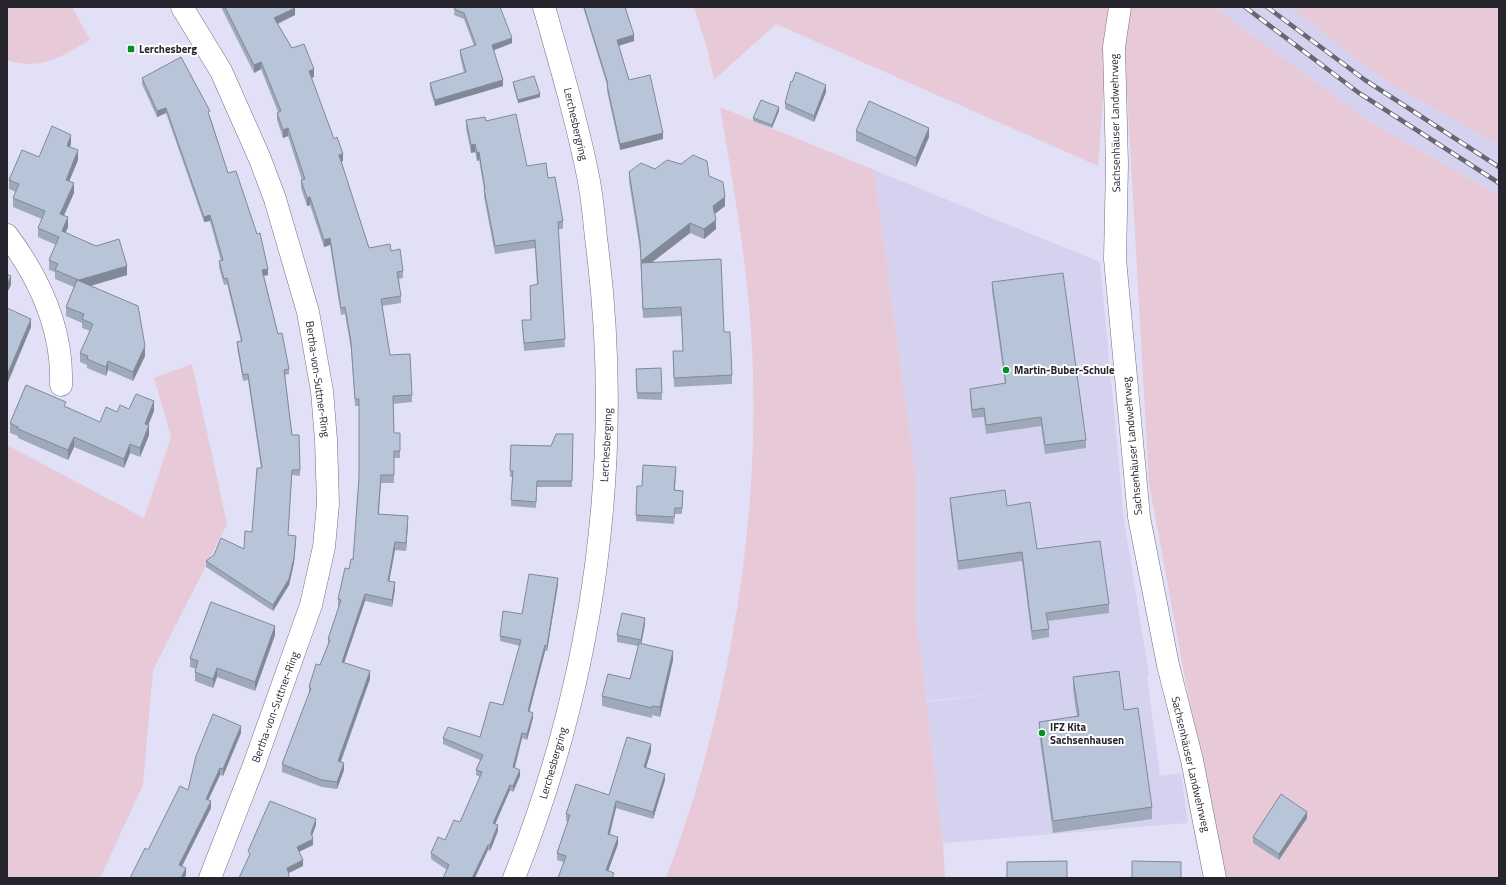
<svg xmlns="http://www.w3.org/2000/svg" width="1506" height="885" viewBox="0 0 1506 885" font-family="'Titillium Web',sans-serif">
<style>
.built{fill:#d5d2f0}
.green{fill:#e8c9d8}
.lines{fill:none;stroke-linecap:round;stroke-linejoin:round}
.minor-casing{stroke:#727084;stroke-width:23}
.minor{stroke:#fff;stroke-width:22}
.rail-casing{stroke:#676674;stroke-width:4.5}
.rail{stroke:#fff;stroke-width:3;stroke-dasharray:9;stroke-linecap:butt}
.wall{fill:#9ea9ba}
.shaded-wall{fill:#818997}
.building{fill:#b8c4d8;stroke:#818997}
.poi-dot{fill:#049124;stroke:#fff;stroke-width:1.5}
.labels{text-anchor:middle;stroke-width:4;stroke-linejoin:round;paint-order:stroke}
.poi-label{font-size:11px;font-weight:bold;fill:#26252e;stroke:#fff;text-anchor:start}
.street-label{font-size:11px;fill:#26252e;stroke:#fff}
</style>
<rect width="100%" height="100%" fill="#e2e0f6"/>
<!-- built -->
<g class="built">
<polygon points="1214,7 1291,7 1384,80 1499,145 1499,196 1367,120"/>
<polygon points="874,170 1100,262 1124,519 1149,675 1147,676 1160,776 1181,773 1188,823 943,843 926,702 1010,692 926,701 916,616 916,478"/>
</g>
<!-- green -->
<g class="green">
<path d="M7 7H72L90 40C62 56 43 70 10 61L7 60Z"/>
<polygon points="694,7 1110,7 1098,166 776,24 714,80 707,48"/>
<polygon points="1131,7 1214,7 1367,120 1499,196 1499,878 1222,878 1149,483 1124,38"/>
<polygon points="1291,7 1499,7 1499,145 1384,80"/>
<path d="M720 107 874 170 916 478V616L943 843 945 878H666C728 715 761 523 752 349 748 267 734 188 720 107Z"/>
<polygon points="192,364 227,524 153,670 143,785 100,878 7,878 7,445 144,518 171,437 154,378"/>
</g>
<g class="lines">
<defs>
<g id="minor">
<polyline points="182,7 221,71 260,159 275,199 308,312 322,391 326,440 328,504 324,547 311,605 254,765 210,878"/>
<polyline points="1120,7 1114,47 1117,165 1115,259 1139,517 1168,665 1192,760 1215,878"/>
<path d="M7 235C40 279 63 329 61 385"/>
<path d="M514 878C595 676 625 454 596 238 594 217 592 196 588 176 576 118 560 63 544 7"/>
</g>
</defs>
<!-- minor casing -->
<use href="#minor" class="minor-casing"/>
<!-- minor -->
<use href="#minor" class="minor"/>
<defs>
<g id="rail">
<polyline points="1245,7 1359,93 1499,183"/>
<polyline points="1267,7 1365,80 1499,167"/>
</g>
</defs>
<!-- rail casing -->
<use href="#rail" class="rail-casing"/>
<!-- rail -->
<use href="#rail" class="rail"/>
</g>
<!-- wall -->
<g class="wall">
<polygon points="221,7 295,7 295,15 278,24 292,48 314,77 311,78 334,139 343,161 341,162 369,248 391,251 403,271 403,278 399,279 401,296 401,303 382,306 390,355 412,395 412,402 393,404 394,433 400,433 400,458 394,458 394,483 381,483 379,514 408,523 406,551 395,550 389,581 395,589 392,607 365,601 344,663 370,679 341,762 344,770 337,789 322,787 282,772 282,764 309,694 309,687 320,665 328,644 328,639 339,607 338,607 338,599 349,569 353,560 359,478 359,406 355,406 351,349 345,314 341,315 330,245 324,247 310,205 307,206 301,188 301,180 302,180 288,136 283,138 277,120 277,113 278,112 261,69 254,73"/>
<polygon points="455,7 512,43 494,50 503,86 435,106 430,89 430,83 464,73 460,56 460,50 474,46 464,19 454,15"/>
<polygon points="583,7 625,7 634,41 619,46 629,80 663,139 620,150 607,91 607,85"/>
<polygon points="142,78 210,116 228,173 268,275 264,276 278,334 289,369 289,374 285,375 292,435 299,435 300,476 292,475 288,535 296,542 294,563 289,585 273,611 206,567 206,561 244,549 252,532 261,468 248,380 243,381 237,347 237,342 241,341 227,284 224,285 219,267 219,261 221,261 210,221 204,222 166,113 157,117 142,84"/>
<polygon points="513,82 540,97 518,103 513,85"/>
<polygon points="826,92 814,122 785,109 785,103"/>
<polygon points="779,111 772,128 753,121 753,118"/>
<polygon points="466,120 486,121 527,166 548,178 563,221 563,229 558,229 565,347 524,351 522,320 531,320 530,286 537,285 535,248 495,254 484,197 484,189 479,160 477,161 475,152 471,153 466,128"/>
<polygon points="856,131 929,137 916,167 856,141"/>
<polygon points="71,144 70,147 78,160 69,181 74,193 64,216 68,227 65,233 127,275 91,286 145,356 133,381 108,370 106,376 87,368 87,365 80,362 80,353 90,331 82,328 82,323 66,316 66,307 74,287 55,279 55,272 49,270 49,260 56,245 38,237 38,228 42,219 13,207 13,198 16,192 9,189 9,180"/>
<polygon points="655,169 709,176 725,206 715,214 716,229 704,239 690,233 651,263 724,332 732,375 732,384 674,387 673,351 683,351 681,316 643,318 640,250 629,181 629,172"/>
<polygon points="992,282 1086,440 1086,448 1045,454 1041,426 986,434 984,417 972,418 970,398 970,389 1005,384 992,291"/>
<polygon points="7,308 31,327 8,382 7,381"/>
<polygon points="661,368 662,400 637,399 636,369"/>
<polygon points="66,407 100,422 117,412 129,409 154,411 148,425 149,435 140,457 130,453 124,468 74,447 68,460 18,438 18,436 10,433 10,423"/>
<polygon points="573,434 572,487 537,487 536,508 511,506 512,477 510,477 511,445 551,446"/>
<polygon points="676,473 675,490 683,491 682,514 675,514 674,524 636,521 636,515 642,486"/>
<polygon points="950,498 1007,506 1037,549 1109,604 1109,613 1048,621 1049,629 1049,637 1032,640 1022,561 958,570 950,506"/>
<polygon points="558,584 547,651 545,651 529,712 533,718 527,740 522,738 515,768 520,776 513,792 510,790 495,824 498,831 490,851 488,850 447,870 431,859 431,853 445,840 460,822 480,777 476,775 476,770 480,760 443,744 443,738 480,737 503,705 520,646 500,641 500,636 522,614"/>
<polygon points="645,624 641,643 673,660 660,717 652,715 652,718 602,706 602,696 630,679 638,646 617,642 617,635"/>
<polygon points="275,635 255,691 217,677 213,688 195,681 195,672 196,669 190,667 190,658"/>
<polygon points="1073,677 1124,710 1152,807 1152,819 1053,833 1039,733 1039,722 1077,717 1073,689"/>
<polygon points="241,733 223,776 220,775 208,800 211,808 182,866 186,875 184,878 130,878 188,790"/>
<polygon points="651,751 646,768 665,780 653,819 616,808 610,834 618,844 608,871 614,878 557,860 557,853 568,821 566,821 566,814 609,795"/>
<polygon points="1307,818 1279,860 1253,843 1253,837"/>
</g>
<!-- shaded-wall -->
<g class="shaded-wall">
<polygon points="295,8 295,15 274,25 274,18"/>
<polygon points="634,35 634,41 617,46 617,40"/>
<polygon points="512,38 512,43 492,51 492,45"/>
<polygon points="261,62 261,69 254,73 254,65"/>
<polygon points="314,69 314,77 309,79 309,71"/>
<polygon points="503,80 503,86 435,106 435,100"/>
<polygon points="826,85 826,92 814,122 814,116"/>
<polygon points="540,94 540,97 518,103 518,100"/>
<polygon points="779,107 779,111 772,128 772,125"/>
<polygon points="166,108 166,113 157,117 157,111"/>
<polygon points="288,128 288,136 283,138 283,130"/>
<polygon points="929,128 929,137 916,167 916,158"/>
<polygon points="663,133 663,139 620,150 620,144"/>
<polygon points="71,135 71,144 67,155 67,146"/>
<polygon points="475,144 475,152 471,153 471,145"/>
<polygon points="78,150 78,160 66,189 66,180"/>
<polygon points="479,152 479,160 477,161 477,153"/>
<polygon points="343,154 343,161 339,162 339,155"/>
<polygon points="74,183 74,193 60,223 60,214"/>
<polygon points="310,197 310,205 307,206 307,198"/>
<polygon points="725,197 725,206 713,215 713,206"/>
<polygon points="210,215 210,221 204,222 204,217"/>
<polygon points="68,217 68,227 62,241 62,231"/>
<polygon points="716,220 716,229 704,239 704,229"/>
<polygon points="690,223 690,233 642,270 641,263 641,270 641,261"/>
<polygon points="330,238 330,245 324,247 324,240"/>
<polygon points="127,266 127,275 79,289 79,280"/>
<polygon points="268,269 268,275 262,276 262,270"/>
<polygon points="11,276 11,285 7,293 7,285"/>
<polygon points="31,319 31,327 8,382 8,373"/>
<polygon points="145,346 145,356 133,381 133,372"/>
<polygon points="108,361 108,370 106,376 106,367"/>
<polygon points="154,401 154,411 145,433 145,424"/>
<polygon points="149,425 149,435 140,457 140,448"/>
<polygon points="74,437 74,447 68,460 68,450"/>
<polygon points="130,444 130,453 124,468 124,459"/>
<polygon points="408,516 408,523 406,551 406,543"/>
<polygon points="296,536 294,563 289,585 273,611 273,605"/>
<polygon points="395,542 395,550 388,588 388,581"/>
<polygon points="558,578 558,584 547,651 547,646"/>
<polygon points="395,582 395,589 392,607 392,600"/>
<polygon points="365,594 365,601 342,669 342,662"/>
<polygon points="645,618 645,624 641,646 641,640"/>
<polygon points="275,626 275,635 255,691 255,682"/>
<polygon points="545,645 545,651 528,717 528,711"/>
<polygon points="673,651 673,660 660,717 660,707"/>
<polygon points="217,668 217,677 213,688 213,679"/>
<polygon points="370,671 370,679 338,768 338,761"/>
<polygon points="533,713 533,718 527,740 527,734"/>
<polygon points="241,726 241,733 223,776 223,769"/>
<polygon points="522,733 522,738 513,773 513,767"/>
<polygon points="651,744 651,751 644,774 644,767"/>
<polygon points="344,763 344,770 337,789 337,782"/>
<polygon points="220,768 220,775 206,805 206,799"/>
<polygon points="520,770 520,776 513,792 513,786"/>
<polygon points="665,774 665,780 653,819 653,812"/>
<polygon points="510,785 510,790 493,829 493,823"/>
<polygon points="211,801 211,808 179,872 179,865"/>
<polygon points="616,801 616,808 608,840 608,834"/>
<polygon points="1307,812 1307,818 1279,860 1279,854"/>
<polygon points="316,819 316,825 311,839 311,833"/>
<polygon points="498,825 498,831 490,851 490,845"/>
<polygon points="618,837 618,844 606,877 606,870"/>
<polygon points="313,839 313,845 297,853 297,847"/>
<polygon points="488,845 488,850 475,878 472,878"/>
<polygon points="303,860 303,866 287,874 287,868"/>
<polygon points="186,868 186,875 184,878 181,878"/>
</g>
<!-- building -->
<g class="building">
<polygon points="225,7 295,7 295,8 274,18 292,48 304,44 314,69 309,71 334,139 337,137 343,154 339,155 369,248 390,244 391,251 400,249 403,271 397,272 401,296 381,299 390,355 410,354 412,395 393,396 394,433 400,433 400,451 394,451 394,475 381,475 378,514 408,516 406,543 395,542 388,581 395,582 392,600 365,594 342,662 370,671 338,761 344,763 337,782 322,780 282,764 311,688 309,687 316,664 320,665 330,640 328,639 341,600 338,599 345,568 349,569 351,559 353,560 359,477 359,399 355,399 351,342 345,307 341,308 330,238 324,240 310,197 307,198 301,180 305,179 288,128 283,130 277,113 281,111 261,62 254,65"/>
<polygon points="455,7 500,7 512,38 492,45 503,80 435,100 430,83 466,72 460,50 476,45 464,13 454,9"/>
<polygon points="584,7 625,7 634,35 617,40 629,80 650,75 663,133 620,144 607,85 608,84"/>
<polygon points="181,57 210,111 208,112 228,173 236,171 257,234 260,233 268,269 262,270 278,334 282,333 289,369 284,370 292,435 299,435 300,470 292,470 288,535 296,536 294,558 289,579 273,605 206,561 214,555 221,538 244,549 245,531 252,532 257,468 262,468 248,374 243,375 237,342 242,341 227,278 224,279 219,261 223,260 210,215 204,217 166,108 157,111 142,78"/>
<polygon points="796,72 826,85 814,116 785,103 791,81 792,82"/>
<polygon points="534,76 540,94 518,100 513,82"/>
<polygon points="761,100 779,107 772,125 753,118"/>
<polygon points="869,101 929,128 916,158 856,131"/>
<polygon points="516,114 527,166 546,163 548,178 555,177 563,221 558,222 565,339 524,343 522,320 531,320 530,286 538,284 535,240 495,246 484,189 485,189 479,152 477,153 475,144 471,145 466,120 485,117 486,121"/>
<polygon points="52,126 71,135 67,146 78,150 66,180 74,183 60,214 68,217 62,231 96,246 119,239 127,266 79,280 55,270 58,264 49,260 59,237 38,228 45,211 13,198 19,184 9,180 22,150 39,157"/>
<polygon points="693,155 707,161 709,176 723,182 725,197 713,206 716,220 704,229 690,223 641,261 640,241 629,172 641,163 655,169 667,160 681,164"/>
<polygon points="721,259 724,332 730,332 732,375 674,378 673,351 683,351 681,307 643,309 641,263"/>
<polygon points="1063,273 1086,440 1045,445 1041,417 986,425 984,408 972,410 970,389 1006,383 992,282"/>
<polygon points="7,274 11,276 7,285"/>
<polygon points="77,280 138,306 145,346 133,372 108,361 106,367 87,359 88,356 80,353 93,324 82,319 84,314 66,307"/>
<polygon points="7,308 31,319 8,373 7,372"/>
<polygon points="661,368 662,393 637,393 636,369"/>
<polygon points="26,385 66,402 64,406 100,422 106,407 117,412 120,405 129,409 136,394 154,401 145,424 149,425 140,448 130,444 124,459 74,437 68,450 18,429 18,427 10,423"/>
<polygon points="556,434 573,434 572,481 537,481 536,502 511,500 513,471 510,471 511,445 551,446"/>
<polygon points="643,465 676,467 674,490 683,491 682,508 675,508 674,517 636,515 637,486 642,486"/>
<polygon points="1005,490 1007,506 1030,502 1037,549 1100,541 1109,604 1046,613 1049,629 1032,631 1022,552 958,561 950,498"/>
<polygon points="529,574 558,578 547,646 545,645 528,711 533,713 527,734 522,733 513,767 520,770 513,786 510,785 493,823 498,825 490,845 488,845 472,878 443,878 449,865 431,853 438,837 445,840 454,820 460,822 482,772 476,770 483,755 443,738 448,727 480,737 490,702 503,705 521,640 500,636 503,611 522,614"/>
<polygon points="211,602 275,626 255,682 217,668 213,679 195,672 198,661 190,658"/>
<polygon points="622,613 645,618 641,640 617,635"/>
<polygon points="639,643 673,651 660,707 652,706 652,708 602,696 608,674 630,679"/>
<polygon points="1119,671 1124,710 1138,708 1152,807 1053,821 1039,722 1079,716 1073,677"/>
<polygon points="213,714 241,726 223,769 220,768 206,799 211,801 179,865 186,868 181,878 130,878 145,848 148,850 180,786 188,790 196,756"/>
<polygon points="627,737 651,744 644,767 665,774 653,812 616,801 608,834 618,837 606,870 614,873 612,878 558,878 566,856 557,853 570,815 566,814 576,784 609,795"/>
<polygon points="1281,794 1307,812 1279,854 1253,837"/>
<polygon points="270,801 316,819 311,833 313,839 297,847 303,860 287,868 289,875 288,878 239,878 250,854 248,851"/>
<polygon points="1067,861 1067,878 1007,878 1007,862"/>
<polygon points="1132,861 1181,862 1181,878 1132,878"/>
</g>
<!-- markers -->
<g class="poi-dot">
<rect x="127" y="45" width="8" height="8" rx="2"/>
<circle cx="1006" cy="370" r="4"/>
<circle cx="1042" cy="733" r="4"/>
</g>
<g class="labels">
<!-- poi labels -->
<g class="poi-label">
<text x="139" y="53">Lerchesberg</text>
<text x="1014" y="374">Martin-Buber-Schule</text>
<text x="1050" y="731">IFZ Kita<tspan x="1050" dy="13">Sachsenhausen</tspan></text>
</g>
<!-- street labels -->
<g class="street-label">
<text transform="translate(1115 123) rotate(-91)" y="4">Sachsenhäuser Landwehrweg</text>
<text transform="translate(576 124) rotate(77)" y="4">Lerchesbergring</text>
<text transform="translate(318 379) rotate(82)" y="4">Bertha-von-Suttner-Ring</text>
<text transform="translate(606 445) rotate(-87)" y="4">Lerchesbergring</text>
<text transform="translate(1132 446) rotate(-95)" y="4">Sachsenhäuser Landwehrweg</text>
<text transform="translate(275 707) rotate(-70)" y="4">Bertha-von-Suttner-Ring</text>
<text transform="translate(553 763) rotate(-74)" y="4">Lerchesbergring</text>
<text transform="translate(1191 764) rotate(77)" y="4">Sachsenhäuser Landwehrweg</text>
</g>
</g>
<!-- border -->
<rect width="1506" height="885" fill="none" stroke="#26252e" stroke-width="16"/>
</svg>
